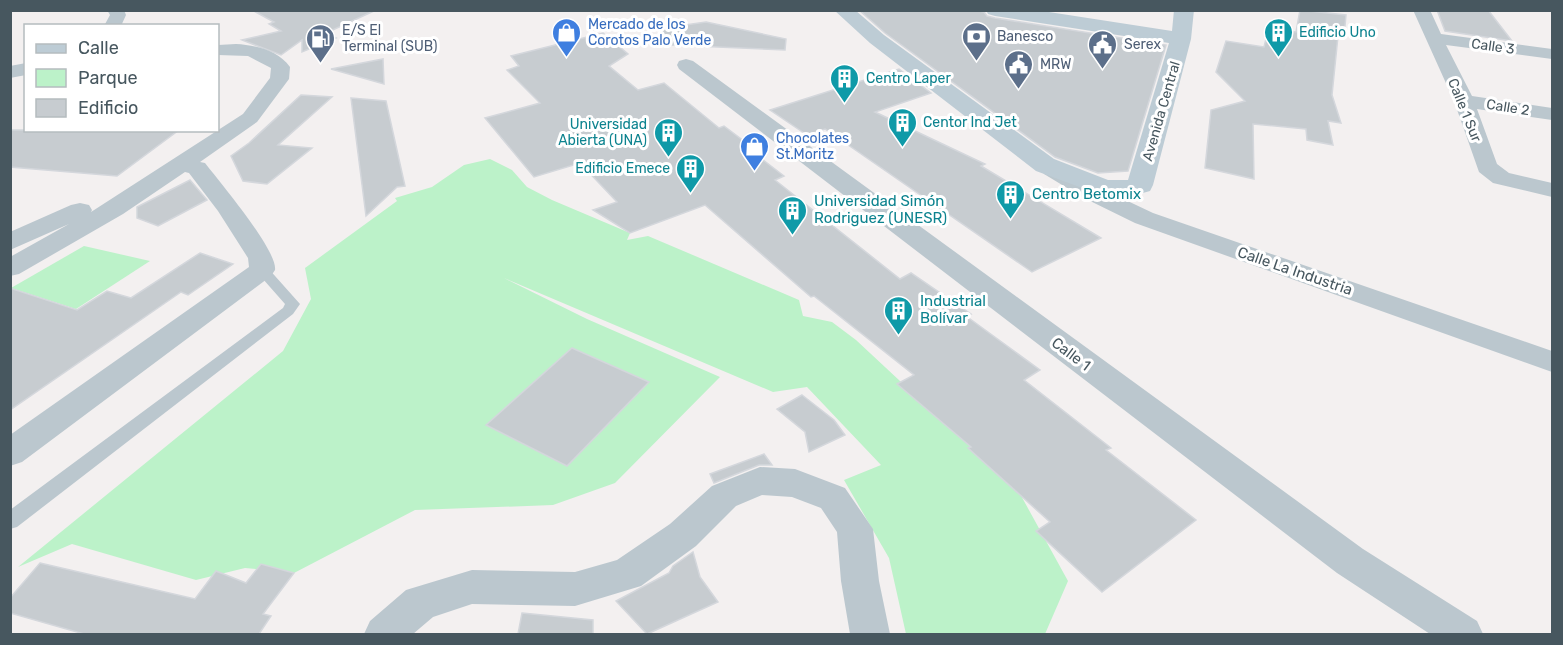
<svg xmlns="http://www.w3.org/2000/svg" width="1563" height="645" viewBox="0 0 1563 645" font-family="Rubik,sans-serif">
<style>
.green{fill:#bcf2c9}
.building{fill:#c7ccd0;stroke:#d4d7dc;stroke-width:1.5}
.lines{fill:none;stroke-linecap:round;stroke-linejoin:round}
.lane{fill:#bbc7ce;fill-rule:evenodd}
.street{fill:#bbc7ce;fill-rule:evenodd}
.secondary{fill:#bdccd5;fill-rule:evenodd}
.labels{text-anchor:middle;stroke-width:6;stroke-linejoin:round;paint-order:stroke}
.far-shop-label{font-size:14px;fill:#366cbe;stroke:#fff;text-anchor:start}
.far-service-label{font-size:14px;fill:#4e5e75;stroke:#fff;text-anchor:start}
.far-culture-label{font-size:14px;fill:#0d838f;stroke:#fff;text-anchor:start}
.far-street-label{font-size:14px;fill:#47575f;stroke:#fff}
.culture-label{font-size:15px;fill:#0d838f;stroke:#fff;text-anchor:start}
.street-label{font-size:15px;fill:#47575f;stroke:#fff}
</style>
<rect width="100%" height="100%" fill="#f3f0f0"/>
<!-- green -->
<g class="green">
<polygon points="490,159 512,170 527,187 552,200 630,233 627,240 648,236 799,300 803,316 832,322 856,340 1019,492 1068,581 1045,634 906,634 889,558 844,480 881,465 807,387 773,392 504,278 587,319 720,377 615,483 553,505 415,510 294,573 245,568 196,580 72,544 18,567 283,351 311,299 305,268 397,201 395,198 432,187 464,165"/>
<polygon points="84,246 150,261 76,309 11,288"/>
</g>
<!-- building -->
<g class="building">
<polygon points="252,10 376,10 326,33 336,38 302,52 302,40 281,55 242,40 281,31 269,24 274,22"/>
<polygon points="859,10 975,10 984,12 987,16 995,18 1166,45 1128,171 1098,173 1055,157 885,33"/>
<polygon points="1300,10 1346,15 1344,37 1338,36 1332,95 1341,123 1328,121 1333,145 1307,140 1306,129 1253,124 1254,179 1205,168 1211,110 1245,101 1216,72 1226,41 1264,47 1269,27 1296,32"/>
<polygon points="1437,10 1488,10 1512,41 1445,31"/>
<polygon points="706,22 786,39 785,50 671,45 656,24 685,25"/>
<polygon points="603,33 628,54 609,66 638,90 664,83 719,128 724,126 749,145 745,146 784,176 775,180 900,279 911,273 971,314 966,316 1040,370 1024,380 1111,448 1106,450 1196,520 1102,592 1036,531 1050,522 968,448 971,447 897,384 914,375 814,296 811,297 705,205 630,233 593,210 617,202 580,163 534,177 485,118 540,103 507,70 519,66 511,56"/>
<polygon points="383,59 384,84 331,69"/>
<polygon points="899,69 931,93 875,112 985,164 981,166 1101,238 1032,272 825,129 807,135 770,110"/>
<polygon points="301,95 332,97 278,145 312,148 267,184 243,181 231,156 249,143"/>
<polygon points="351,98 386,101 405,186 397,187 366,216"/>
<polygon points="10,130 179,130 117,176 10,167"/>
<polygon points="190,180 207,200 158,226 137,218 137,207"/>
<polygon points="200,253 233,264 188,295 181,292 10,410 10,288 77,310 107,291 131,298"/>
<polygon points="572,348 649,382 567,466 486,425"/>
<polygon points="802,395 834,420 845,435 809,452 805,432 777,409"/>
<polygon points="764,454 772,465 759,465 714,483 710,474"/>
<polygon points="693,552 700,577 718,602 647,634 616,601 669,573 673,566"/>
<polygon points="40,563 195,599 216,571 246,583 261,564 294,573 263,614 271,616 259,634 84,634 10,613 10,598"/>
<polygon points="522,613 593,620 593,634 518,634"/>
</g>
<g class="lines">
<!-- lane -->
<polygon class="lane" points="262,266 267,267 300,304 293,314 17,527 10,529 10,510 283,308 285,304 255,270"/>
<!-- street -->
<g class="street">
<polygon points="107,10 124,10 126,15 121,26 104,26 110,15"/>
<polygon points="1413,10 1430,10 1441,34 1552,49 1552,59 1446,45 1472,96 1552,108 1552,120 1477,109 1497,164 1509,173 1552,183 1552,197 1493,183 1479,172 1454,101"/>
<path d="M236 44C255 45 278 50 290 67L289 79 257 122 200 162 205 163C219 181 278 251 275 270L271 276 22 462 10 466V435L249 267 248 258 218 211 189 173 185 172 123 214 19 274 10 276V257L69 224 10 250V232L71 205 80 203 89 205 92 210 91 212 243 114 270 78 271 68 248 56 218 55V45Z"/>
<polygon points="686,59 693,61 1363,549 1477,621 1483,634 1430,634 1337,573 679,69 677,65 679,61"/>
<polygon points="26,63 26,75 10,78 10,66"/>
<polygon points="1052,162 1060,164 1098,187 1153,213 1552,351 1552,372 1135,223 1082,197 1044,174 1041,169 1044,164"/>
<polygon points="760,467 795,469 845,488 873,529 879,581 890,634 850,634 841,581 837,532 821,508 792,497 762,495 736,506 696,546 641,586 575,606 472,604 433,617 413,634 364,634 370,621 406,590 472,570 575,572 617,560 670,524 712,486"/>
</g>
<!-- secondary -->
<polygon class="secondary" points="834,10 855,10 884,35 1054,159 1108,180 1128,180 1169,43 995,16 988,14 986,10 1036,10 1172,31 1174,10 1194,10 1191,39 1153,185 1150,191 1125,198 1104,196 1036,171 870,43"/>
</g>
<!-- icons -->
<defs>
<symbol id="shop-pin" viewBox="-11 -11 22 30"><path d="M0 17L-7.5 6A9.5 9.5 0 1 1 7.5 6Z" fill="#3f7fe0" stroke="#fff"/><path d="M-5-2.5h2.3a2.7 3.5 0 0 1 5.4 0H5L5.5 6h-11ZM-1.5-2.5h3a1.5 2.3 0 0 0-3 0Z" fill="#fff"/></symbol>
<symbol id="building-pin" viewBox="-11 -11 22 30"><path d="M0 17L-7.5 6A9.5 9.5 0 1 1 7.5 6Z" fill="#0f9aa8" stroke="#fff"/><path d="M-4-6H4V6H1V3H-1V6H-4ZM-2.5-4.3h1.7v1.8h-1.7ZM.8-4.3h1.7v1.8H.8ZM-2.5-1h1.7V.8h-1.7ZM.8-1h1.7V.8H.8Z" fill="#fff"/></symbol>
<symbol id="bank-pin" viewBox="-11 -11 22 30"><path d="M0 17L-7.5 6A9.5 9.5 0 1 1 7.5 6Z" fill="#5c6f8a" stroke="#fff"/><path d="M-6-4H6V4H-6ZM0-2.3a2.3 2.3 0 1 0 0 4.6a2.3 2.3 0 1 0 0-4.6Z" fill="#fff"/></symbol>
<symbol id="fuel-pin" viewBox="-11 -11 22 30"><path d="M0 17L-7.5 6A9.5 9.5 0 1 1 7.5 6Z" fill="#5c6f8a" stroke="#fff"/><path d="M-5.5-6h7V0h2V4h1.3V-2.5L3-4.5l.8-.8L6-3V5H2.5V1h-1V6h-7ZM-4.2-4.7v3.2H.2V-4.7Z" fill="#fff"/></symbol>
<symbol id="civic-pin" viewBox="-11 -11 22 30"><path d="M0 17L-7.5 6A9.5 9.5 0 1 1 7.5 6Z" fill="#5c6f8a" stroke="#fff"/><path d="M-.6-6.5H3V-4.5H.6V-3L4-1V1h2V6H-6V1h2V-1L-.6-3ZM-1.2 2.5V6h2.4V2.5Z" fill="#fff"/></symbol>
</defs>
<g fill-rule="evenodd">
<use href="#shop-pin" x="550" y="16" width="33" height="45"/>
<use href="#building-pin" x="1262" y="16" width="33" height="45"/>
<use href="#bank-pin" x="960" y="20" width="33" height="45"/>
<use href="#fuel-pin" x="304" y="22" width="33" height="45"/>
<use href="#civic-pin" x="1086" y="28" width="33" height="45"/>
<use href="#civic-pin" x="1002" y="48" width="33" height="45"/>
<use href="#building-pin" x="828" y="62" width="33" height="45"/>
<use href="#building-pin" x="886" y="106" width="33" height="45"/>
<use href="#building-pin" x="652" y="116" width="33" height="45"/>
<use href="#shop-pin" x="738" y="130" width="33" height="45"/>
<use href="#building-pin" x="674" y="152" width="33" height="45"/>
<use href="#building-pin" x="994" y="178" width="33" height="45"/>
<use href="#building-pin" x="776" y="194" width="33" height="45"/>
<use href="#building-pin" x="882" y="294" width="33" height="45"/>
</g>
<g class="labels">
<!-- far-shop labels -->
<g class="far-shop-label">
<text x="588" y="29">Mercado de los<tspan x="588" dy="16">Corotos Palo Verde</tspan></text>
<text x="776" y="143">Chocolates<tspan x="776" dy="16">St.Moritz</tspan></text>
</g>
<!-- far-service labels -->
<g class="far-service-label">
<text x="342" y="35">E/S El<tspan x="342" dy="16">Terminal (SUB)</tspan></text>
<text x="997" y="41">Banesco</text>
<text x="1124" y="49">Serex</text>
<text x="1040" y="69">MRW</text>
</g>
<!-- far-culture labels -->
<g class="far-culture-label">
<text x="1299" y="37">Edificio Uno</text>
<text x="866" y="83">Centro Laper</text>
<text x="923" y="127">Centor Ind Jet</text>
<text x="647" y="129" text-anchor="end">Universidad<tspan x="647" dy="16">Abierta (UNA)</tspan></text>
<text x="670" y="173" text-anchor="end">Edificio Emece</text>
</g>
<!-- far-street labels -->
<g class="far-street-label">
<text transform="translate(1493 46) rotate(8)" y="5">Calle 3</text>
<text transform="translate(1508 107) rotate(9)" y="5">Calle 2</text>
<text transform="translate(1465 110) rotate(68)" y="5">Calle 1 Sur</text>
<text transform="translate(1161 111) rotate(-74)" y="5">Avenida Central</text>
</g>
<!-- culture labels -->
<g class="culture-label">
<text x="1032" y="199">Centro Betomix</text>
<text x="814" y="206">Universidad Simón<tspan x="814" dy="17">Rodriguez (UNESR)</tspan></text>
<text x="920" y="306">Industrial<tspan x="920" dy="17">Bolívar</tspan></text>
</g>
<!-- street labels -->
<g class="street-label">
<text transform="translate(1295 271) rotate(19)" y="5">Calle La Industria</text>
<text transform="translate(1071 354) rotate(37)" y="5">Calle 1</text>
</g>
</g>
<!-- border -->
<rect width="1563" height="645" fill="none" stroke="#47575f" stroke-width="24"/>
<!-- legend -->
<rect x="24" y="24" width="195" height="108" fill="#ffffff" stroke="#b5bcbf" stroke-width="1.5"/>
<rect x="36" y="44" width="30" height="9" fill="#bdccd5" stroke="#b5bcbf" stroke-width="1.5"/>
<text x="78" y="54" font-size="18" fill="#47575f">Calle</text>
<rect x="36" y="69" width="30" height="18" fill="#bcf2c9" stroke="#b5bcbf" stroke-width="1.5"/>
<text x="78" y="84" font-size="18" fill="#47575f">Parque</text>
<rect x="36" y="99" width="30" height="18" fill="#c7ccd0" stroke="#b5bcbf" stroke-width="1.5"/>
<text x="78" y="114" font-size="18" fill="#47575f">Edificio</text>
</svg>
